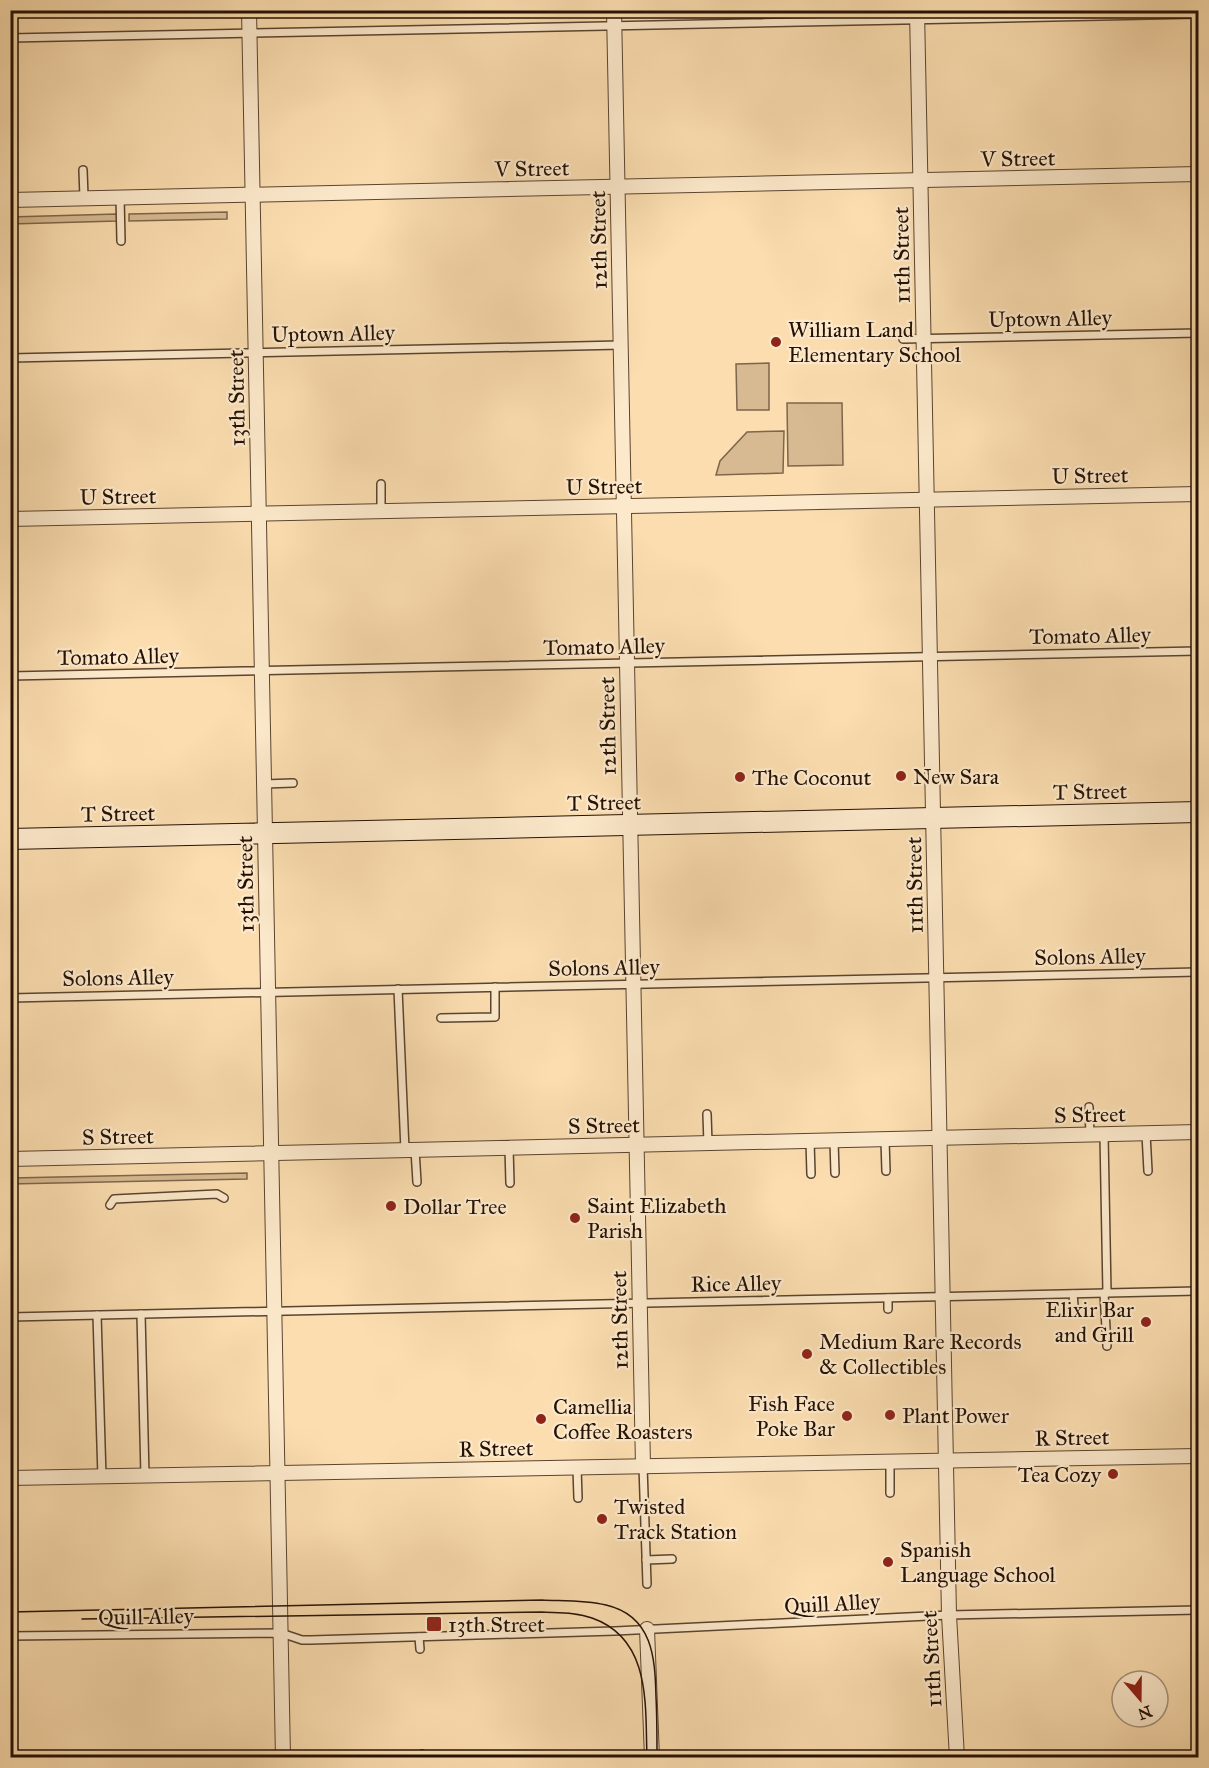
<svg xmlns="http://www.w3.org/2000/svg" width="1209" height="1768" viewBox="0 0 1209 1768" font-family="'IM FELL Great Primer',serif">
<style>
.green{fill:#d7ba92;stroke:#7e664b;stroke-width:1.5}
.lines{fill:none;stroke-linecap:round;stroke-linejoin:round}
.lane-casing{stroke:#5a442f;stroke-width:10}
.street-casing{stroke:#5a442f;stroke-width:16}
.secondary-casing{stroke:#251104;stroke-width:22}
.lane{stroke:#fce9cb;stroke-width:7}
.street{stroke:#fce9cb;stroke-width:14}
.secondary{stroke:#fce9cb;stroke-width:20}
.tram{stroke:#251104;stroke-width:1.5}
.poi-dot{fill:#8f2418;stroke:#fce9cb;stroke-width:2}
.labels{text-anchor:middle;stroke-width:4.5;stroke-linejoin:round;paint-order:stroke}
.street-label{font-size:22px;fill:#251104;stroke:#fce9cb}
.poi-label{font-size:22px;fill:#251104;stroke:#fce9cb;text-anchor:start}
</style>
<rect width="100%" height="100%" fill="#fbddaf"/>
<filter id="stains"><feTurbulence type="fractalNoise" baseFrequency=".00333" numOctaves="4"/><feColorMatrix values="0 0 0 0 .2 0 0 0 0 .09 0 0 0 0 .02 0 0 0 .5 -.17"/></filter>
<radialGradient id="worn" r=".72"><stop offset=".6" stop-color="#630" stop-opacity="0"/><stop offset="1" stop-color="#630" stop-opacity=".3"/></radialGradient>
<!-- green -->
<g class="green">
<polygon points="227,212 227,219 129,221 129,214"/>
<polygon points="117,214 117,221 11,224 10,217"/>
<polygon points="769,363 769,410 737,410 736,364"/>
<polygon points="787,403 842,403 843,465 788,466"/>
<polygon points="784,431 783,473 716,475 720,461 747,432"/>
<polygon points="247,1173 247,1179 10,1184 11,1178"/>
</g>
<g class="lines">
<defs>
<g id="lane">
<polyline points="10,38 1198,14"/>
<polyline points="83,170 84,197"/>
<polyline points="120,197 121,241"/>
<polyline points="903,339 1198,333"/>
<polyline points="10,358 621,345"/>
<polyline points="381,484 381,511"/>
<polyline points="10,676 1198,651"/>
<polyline points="264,784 293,783"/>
<polyline points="398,989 405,1150"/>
<polyline points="10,998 1198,972"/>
<polyline points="441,1018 495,1017 495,987"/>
<polyline points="1089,1107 1090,1135"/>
<polyline points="707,1114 708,1144"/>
<polyline points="1146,1134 1148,1171"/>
<polyline points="1104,1135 1107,1293"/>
<polyline points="885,1140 886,1171"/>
<polyline points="810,1141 811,1174"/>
<polyline points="834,1141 835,1173"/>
<polyline points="509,1148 510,1183"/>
<polyline points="415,1150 417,1182"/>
<polyline points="110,1205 114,1199 217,1194 224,1198"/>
<polyline points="1104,1293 1107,1346"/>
<polyline points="1073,1294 1074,1305"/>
<polyline points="888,1298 888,1309"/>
<polyline points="141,1314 145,1476"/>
<polyline points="97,1315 102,1477"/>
<polyline points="10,1317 1198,1291"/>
<polyline points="890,1462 890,1493"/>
<polyline points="643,1466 647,1584"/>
<polyline points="577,1468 578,1498"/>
<polyline points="646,1560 672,1559"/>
<polyline points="10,1636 281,1633 302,1640 311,1640 615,1631 949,1615 1198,1610"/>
<polyline points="419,1637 420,1649"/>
<polyline points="419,1758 422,1754"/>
</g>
<g id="street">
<polyline points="249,10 283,1758"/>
<polyline points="614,10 643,1466"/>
<polyline points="917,10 949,1615 957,1758"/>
<polyline points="10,200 1198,174"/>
<polyline points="10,519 1198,494"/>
<polyline points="10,1159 1198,1132"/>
<polyline points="10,1478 1198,1456"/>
<polyline points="647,1629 652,1758"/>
</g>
<polyline id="secondary" points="10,839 1198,812"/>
</defs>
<!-- lane casing -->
<use href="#lane" class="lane-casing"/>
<!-- street casing -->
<use href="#street" class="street-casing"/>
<!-- secondary casing -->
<use href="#secondary" class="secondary-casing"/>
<!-- lane -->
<use href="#lane" class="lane"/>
<!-- street -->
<use href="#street" class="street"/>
<!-- secondary -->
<use href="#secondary" class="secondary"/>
<!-- tram -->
<g class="tram">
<path d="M10 1612 542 1600C563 1601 585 1600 606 1605 653 1616 655 1658 656 1697 657 1717 657 1737 657 1758"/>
<path d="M82 1619 541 1612C558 1613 576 1612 592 1618 652 1639 645 1706 647 1758"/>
</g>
</g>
<!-- markers -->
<g class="poi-dot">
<circle cx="776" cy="342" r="6"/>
<circle cx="901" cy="776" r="6"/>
<circle cx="740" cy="777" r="6"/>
<circle cx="391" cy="1206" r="6"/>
<circle cx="575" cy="1218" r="6"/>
<circle cx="1146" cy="1322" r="6"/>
<circle cx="807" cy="1354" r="6"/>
<circle cx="890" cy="1415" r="6"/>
<circle cx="847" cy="1416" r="6"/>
<circle cx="541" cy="1419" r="6"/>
<circle cx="1113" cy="1474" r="6"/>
<circle cx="602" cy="1519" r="6"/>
<circle cx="888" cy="1562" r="6"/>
<rect x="426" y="1616" width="16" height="16" rx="3"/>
</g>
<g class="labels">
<!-- street labels -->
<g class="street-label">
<text transform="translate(1018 158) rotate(-1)" y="8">V Street</text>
<text transform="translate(532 168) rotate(-1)" y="8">V Street</text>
<text transform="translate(598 240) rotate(-91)" y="8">12th Street</text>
<text transform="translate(901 255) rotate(-91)" y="8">11th Street</text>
<text transform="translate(1050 318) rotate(-1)" y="8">Uptown Alley</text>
<text transform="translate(333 333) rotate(-1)" y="8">Uptown Alley</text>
<text transform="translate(236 398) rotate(-91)" y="8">13th Street</text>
<text transform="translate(1090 475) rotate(-1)" y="8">U Street</text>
<text transform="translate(604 486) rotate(-1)" y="8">U Street</text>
<text transform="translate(118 496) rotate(-1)" y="8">U Street</text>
<text transform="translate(1090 635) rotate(-1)" y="8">Tomato Alley</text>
<text transform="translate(604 646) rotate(-1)" y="8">Tomato Alley</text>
<text transform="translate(118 656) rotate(-1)" y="8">Tomato Alley</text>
<text transform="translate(607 726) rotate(-91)" y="8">12th Street</text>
<text transform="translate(1090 791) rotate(-1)" y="8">T Street</text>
<text transform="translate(604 802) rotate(-1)" y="8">T Street</text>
<text transform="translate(118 813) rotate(-1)" y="8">T Street</text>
<text transform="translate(245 884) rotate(-91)" y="8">13th Street</text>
<text transform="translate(914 885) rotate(-91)" y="8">11th Street</text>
<text transform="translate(1090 956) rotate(-1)" y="8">Solons Alley</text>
<text transform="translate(604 967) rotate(-1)" y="8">Solons Alley</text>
<text transform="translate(118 977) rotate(-1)" y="8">Solons Alley</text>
<text transform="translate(1090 1114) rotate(-1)" y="8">S Street</text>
<text transform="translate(604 1125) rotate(-1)" y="8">S Street</text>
<text transform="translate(118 1136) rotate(-1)" y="8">S Street</text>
<text transform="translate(736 1283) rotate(-1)" y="8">Rice Alley</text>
<text transform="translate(619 1320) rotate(-91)" y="8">12th Street</text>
<text transform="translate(1072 1437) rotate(-1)" y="8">R Street</text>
<text transform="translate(496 1448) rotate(-1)" y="8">R Street</text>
<text transform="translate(832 1603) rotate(-3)" y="8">Quill Alley</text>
<text transform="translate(146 1616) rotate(-1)" y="8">Quill Alley</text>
<text transform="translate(931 1659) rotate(-93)" y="8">11th Street</text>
</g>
<!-- poi labels -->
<g class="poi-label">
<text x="788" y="337">William Land<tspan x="788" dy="25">Elementary School</tspan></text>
<text x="913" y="784">New Sara</text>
<text x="752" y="785">The Coconut</text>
<text x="587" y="1213">Saint Elizabeth<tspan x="587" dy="25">Parish</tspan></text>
<text x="403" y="1214">Dollar Tree</text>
<text x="1134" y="1317" text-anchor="end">Elixir Bar<tspan x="1134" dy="25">and Grill</tspan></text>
<text x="819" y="1349">Medium Rare Records<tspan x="819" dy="25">&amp; Collectibles</tspan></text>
<text x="835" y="1411" text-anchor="end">Fish Face<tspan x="835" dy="25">Poke Bar</tspan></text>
<text x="553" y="1414">Camellia<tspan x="553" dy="25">Coffee Roasters</tspan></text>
<text x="902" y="1423">Plant Power</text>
<text x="1101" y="1482" text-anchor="end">Tea Cozy</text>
<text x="614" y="1514">Twisted<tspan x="614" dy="25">Track Station</tspan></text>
<text x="900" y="1557">Spanish<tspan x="900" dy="25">Language School</tspan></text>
<text x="448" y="1632">13th Street</text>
</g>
</g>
<!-- margin -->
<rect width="1209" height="1768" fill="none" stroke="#fbddaf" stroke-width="36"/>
<rect x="12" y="12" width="1185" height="1744" fill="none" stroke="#251104" stroke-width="3"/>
<rect x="18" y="18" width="1173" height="1732" fill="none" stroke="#251104" stroke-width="1.5"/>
<!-- north arrow -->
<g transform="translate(1140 1699) rotate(160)"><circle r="28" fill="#fce9cb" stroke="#a6937b" stroke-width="1.5"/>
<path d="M0-4.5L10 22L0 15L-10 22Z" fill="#8f2418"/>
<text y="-9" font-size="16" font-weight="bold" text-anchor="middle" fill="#251104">N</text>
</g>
<rect width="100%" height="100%" filter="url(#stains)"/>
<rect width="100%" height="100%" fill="url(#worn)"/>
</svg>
